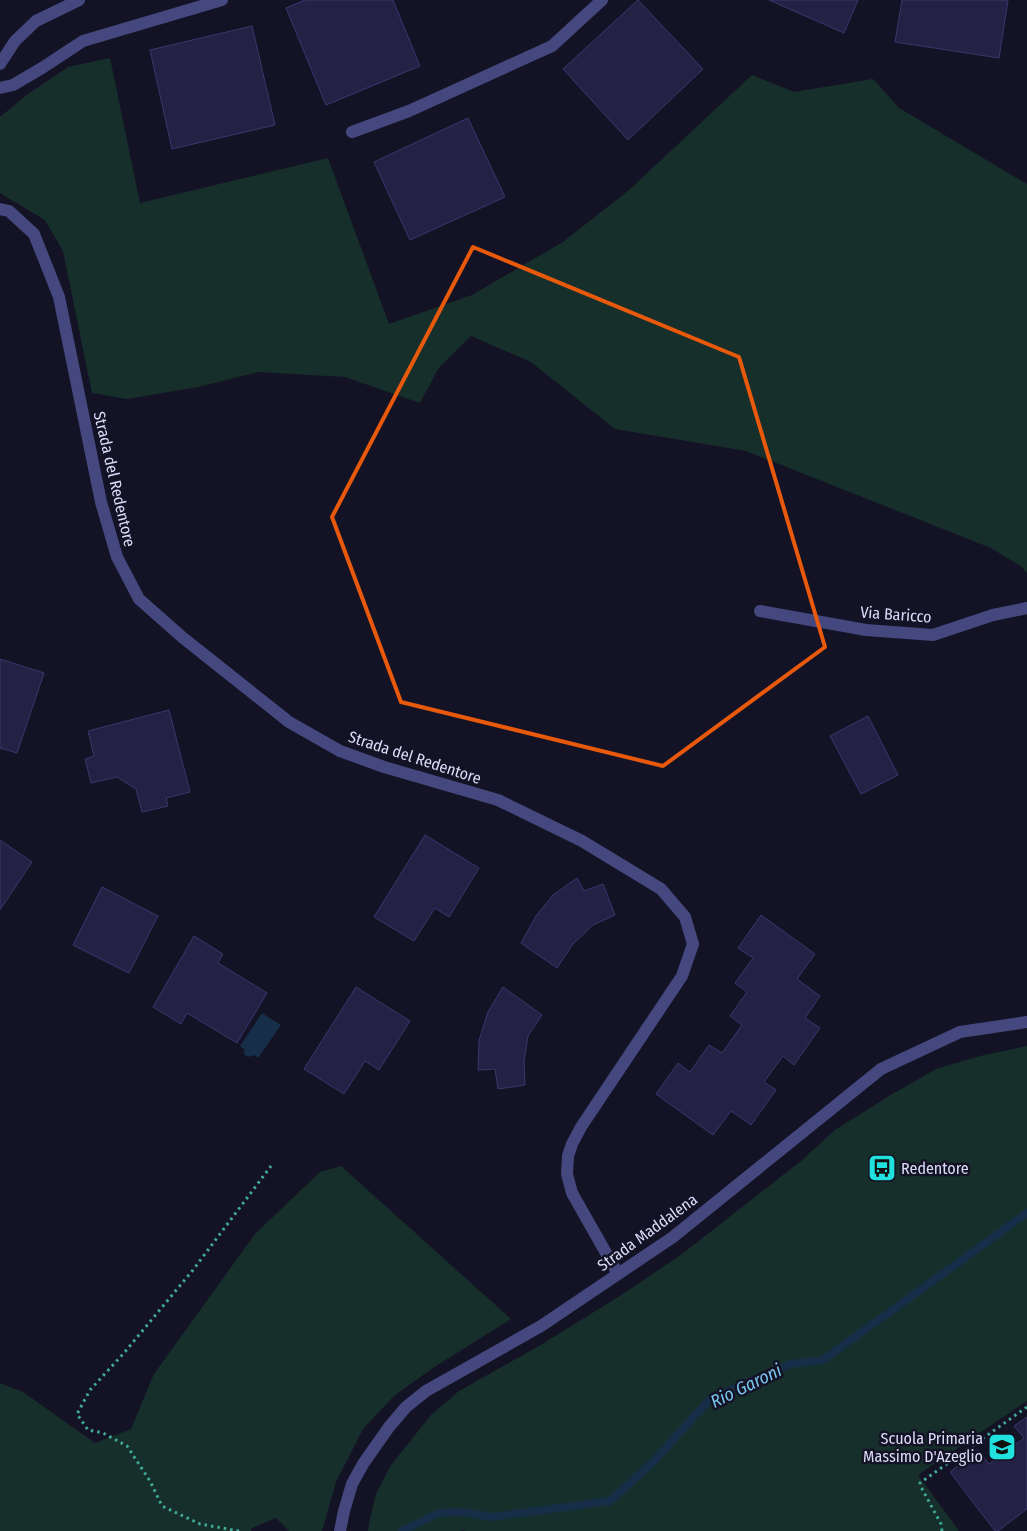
<svg xmlns="http://www.w3.org/2000/svg" width="1027" height="1531" viewBox="0 0 1027 1531" font-family="'Fira Sans Condensed',sans-serif">
<style>
.green{fill:#172f2b}
.water{fill:#162e47}
.lines{fill:none;stroke-linecap:round;stroke-linejoin:round}
.stream{stroke:#162e47;stroke-width:8}
.building{fill:#242144;stroke:#3b366d}
.path{stroke:#40aa98;stroke-width:3;stroke-dasharray:2.5 4;stroke-linecap:butt}
.minor{stroke:#44487e;stroke-width:12}
.marked{fill:none;stroke:#e8590c;stroke-width:4;stroke-linejoin:round}
.labels{text-anchor:middle;stroke-width:5;stroke-linejoin:round;paint-order:stroke}
.street-label{font-size:16px;fill:#dcdcfa;stroke:#141326}
.poi-label{font-size:16px;fill:#dcdcfa;stroke:#141326;text-anchor:start}
.water-label{font-size:18px;font-style:italic;fill:#78c4ed;stroke:#141326}
</style>
<rect width="100%" height="100%" fill="#141326"/>
<!-- green -->
<g class="green">
<polygon points="110,58 140,203 328,158 389,324 472,295 563,242 629,190 752,75 794,92 873,79 899,108 1027,184 1027,573 1022,567 991,548 746,451 615,429 531,362 471,336 438,369 420,403 345,377 258,372 198,387 127,399 92,393 63,251 45,220 0,193 0,117 28,94 68,67"/>
<polygon points="1027,1046 1027,1401 918,1475 959,1531 465,1531 463,1530 461,1531 368,1531 370,1519 376,1494 391,1465 431,1415 459,1391 539,1346 623,1294 682,1254 801,1161 835,1130 889,1096 936,1069 980,1056"/>
<polygon points="341,1166 511,1319 436,1366 395,1395 363,1429 336,1482 322,1531 289,1531 276,1518 252,1528 251,1531 0,1531 0,1383 23,1392 95,1443 131,1429 154,1374 255,1234 320,1172"/>
</g>
<!-- water -->
<polygon class="water" points="262,1013 281,1025 258,1058 254,1055 248,1057 244,1054 244,1049 240,1046"/>
<g class="lines">
<!-- stream -->
<polyline class="stream" points="402,1531 439,1513 463,1512 492,1517 610,1501 652,1463 710,1399 790,1364 823,1360 1027,1213"/>
</g>
<!-- building -->
<g class="building">
<polygon points="305,0 393,0 420,66 326,105 286,8"/>
<polygon points="638,0 703,69 628,140 563,69"/>
<polygon points="769,0 858,0 844,33"/>
<polygon points="902,0 1008,0 999,58 895,42"/>
<polygon points="252,26 275,125 172,149 150,50"/>
<polygon points="468,118 505,197 410,240 374,162"/>
<polygon points="0,659 44,673 17,753 0,748"/>
<polygon points="169,710 190,792 166,798 168,806 142,812 136,789 117,777 91,783 85,759 94,756 88,731"/>
<polygon points="868,716 898,775 861,794 830,736"/>
<polygon points="425,835 479,868 449,917 435,908 414,941 374,917"/>
<polygon points="0,840 32,862 0,910"/>
<polygon points="577,878 584,891 603,884 615,915 593,925 573,944 557,968 521,943 536,916 553,895"/>
<polygon points="102,887 158,916 129,973 73,945"/>
<polygon points="761,915 815,954 797,979 820,996 805,1018 820,1028 794,1065 783,1056 764,1082 776,1090 751,1125 731,1111 713,1135 656,1094 678,1063 690,1072 709,1045 722,1053 742,1025 730,1016 747,992 735,983 753,958 738,948"/>
<polygon points="194,936 223,954 218,963 267,993 237,1043 187,1013 181,1024 153,1007"/>
<polygon points="356,987 410,1021 379,1070 365,1061 344,1094 304,1069"/>
<polygon points="503,987 542,1015 528,1036 524,1061 525,1085 498,1089 495,1069 478,1070 479,1040 488,1012"/>
<polygon points="1027,1417 1027,1509 998,1531 995,1531 950,1472 978,1450 989,1464 1024,1438 1014,1426"/>
</g>
<g class="lines">
<!-- path -->
<g class="path">
<polyline points="239,1531 200,1524 162,1506 150,1481 127,1446 103,1433 88,1430 77,1414 90,1390 124,1353 193,1270 271,1166"/>
<polyline points="942,1531 941,1524 920,1485 920,1483 1027,1407"/>
</g>
<!-- minor -->
<g class="minor">
<polyline points="0,64 15,41 36,21 79,0"/>
<polyline points="0,88 13,85 42,68 83,41 222,0"/>
<polyline points="352,132 409,111 552,46 602,0"/>
<polyline points="0,209 9,211 34,234 59,297 101,502 117,557 139,599 182,637 289,722 340,751 384,767 498,800 582,841 661,889 685,917 693,944 682,976 581,1127 572,1144 568,1156 567,1174 572,1193 618,1274"/>
<polyline points="760,611 866,630 933,635 993,615 1027,608"/>
<polyline points="340,1531 344,1511 352,1484 363,1464 389,1427 406,1407 426,1391 541,1326 673,1237 881,1069 960,1032 1027,1022"/>
</g>
</g>
<!-- marked area -->
<path class="marked" d="M473 247 739 357 825 647 663 766 401 702 332 517Z"/>
<!-- icons -->
<defs>
<symbol id="bus-square" viewBox="-11 -11 22 22"><rect x="-9" y="-9" width="18" height="18" rx="4" fill="#21e1df" stroke="#141326"/><path d="M-5-6H5V4H4V6H2V4H-2V6H-4V4H-5ZM-3.5-4V0h7V-4ZM-3.5 1.2v1.5H-2V1.2ZM2 1.2v1.5H3.5V1.2Z" fill="#111"/></symbol>
<symbol id="school-square" viewBox="-11 -11 22 22"><rect x="-9" y="-9" width="18" height="18" rx="4" fill="#21e1df" stroke="#141326"/><path d="M0-5L7-2L0 1L-7-2ZM-4 1L0 2.5L4 1V4Q0 6-4 4Z" fill="#111"/></symbol>
</defs>
<g fill-rule="evenodd">
<use href="#bus-square" x="866" y="1152" width="32" height="32"/>
<use href="#school-square" x="986" y="1431" width="32" height="32"/>
</g>
<g class="labels">
<!-- street labels -->
<g class="street-label">
<text transform="translate(115 479) rotate(77)" y="6">Strada del Redentore</text>
<text transform="translate(896 614) rotate(4)" y="6">Via Baricco</text>
<text transform="translate(415 757) rotate(18)" y="6">Strada del Redentore</text>
<text transform="translate(647 1232) rotate(-36)" y="6">Strada Maddalena</text>
</g>
<!-- poi labels -->
<g class="poi-label">
<text x="901" y="1174">Redentore</text>
<text x="983" y="1444" text-anchor="end">Scuola Primaria<tspan x="983" dy="18">Massimo D'Azeglio</tspan></text>
</g>
<!-- water labels -->
<g class="water-label">
<text transform="translate(746 1386) rotate(-26)" y="6">Rio Garoni</text>
</g>
</g>
</svg>
